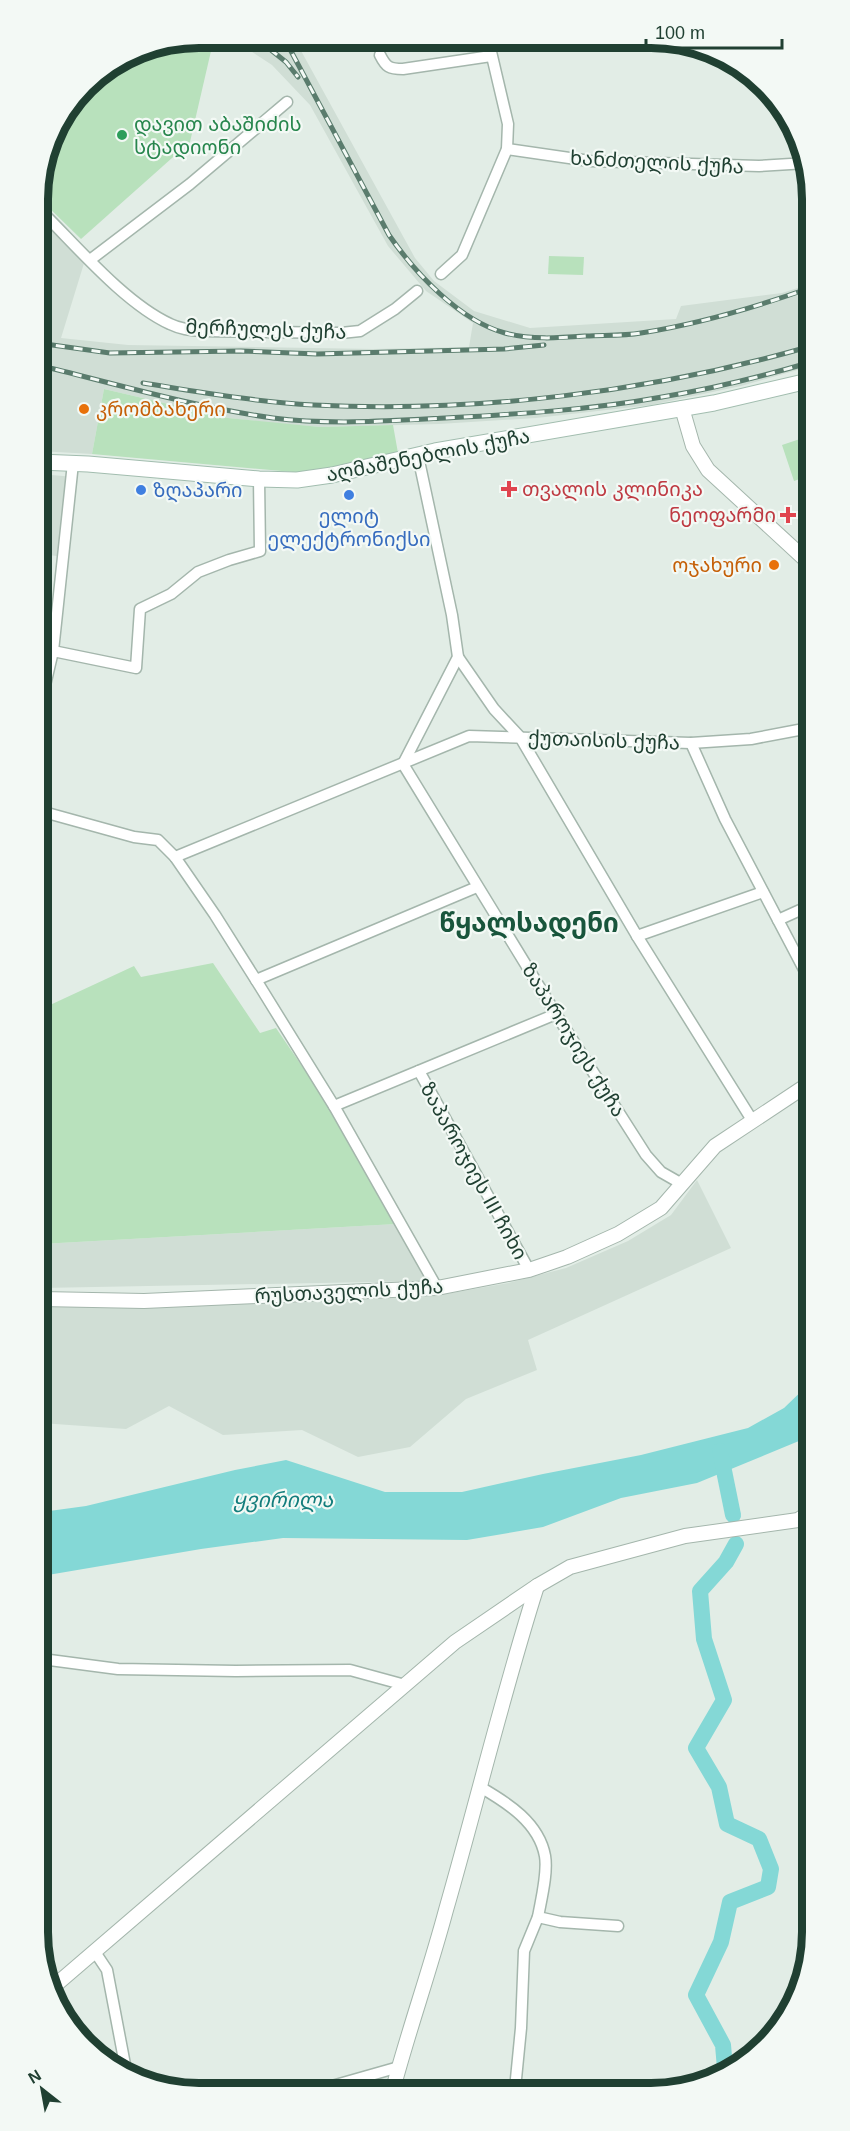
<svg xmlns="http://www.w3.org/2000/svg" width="850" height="2131" viewBox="0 0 850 2131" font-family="Arial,'Noto Sans Georgian',sans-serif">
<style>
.built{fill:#d0ded5}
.green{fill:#b8e1bc}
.water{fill:#84d8d6}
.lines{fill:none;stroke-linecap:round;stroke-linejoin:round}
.river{stroke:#84d8d6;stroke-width:16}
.minor-casing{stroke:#a4b6ac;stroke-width:13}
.tertiary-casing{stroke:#a4b6ac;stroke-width:16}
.secondary-casing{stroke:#a2bdaf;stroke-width:17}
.minor{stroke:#fff;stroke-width:10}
.tertiary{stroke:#fff;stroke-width:14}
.secondary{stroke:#fff;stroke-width:15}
.rail-casing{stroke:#5a7c6d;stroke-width:5}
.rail{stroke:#f3f9f5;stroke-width:3;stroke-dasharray:9;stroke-linecap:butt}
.leisure-dot{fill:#2e9e5b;stroke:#f3f9f5;stroke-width:2}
.food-dot{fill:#e8710a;stroke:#f3f9f5;stroke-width:2}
.health-dot{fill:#e0444e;stroke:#f3f9f5;stroke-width:2}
.shop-dot{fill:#3f7fe0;stroke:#f3f9f5;stroke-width:2}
.labels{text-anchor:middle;stroke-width:4.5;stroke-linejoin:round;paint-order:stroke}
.leisure-label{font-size:20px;fill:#27864d;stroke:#f3f9f5;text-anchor:start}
.street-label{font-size:20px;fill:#204032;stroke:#f3f9f5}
.food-label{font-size:20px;fill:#c56008;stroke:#f3f9f5;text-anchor:start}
.health-label{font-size:20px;fill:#be3a42;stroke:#f3f9f5;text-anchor:start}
.shop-label{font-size:20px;fill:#366cbe;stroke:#f3f9f5;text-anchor:start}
.water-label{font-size:21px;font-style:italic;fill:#137d7c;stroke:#f3f9f5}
.district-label{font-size:26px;font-weight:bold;fill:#19553c;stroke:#f3f9f5}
.rim{fill:none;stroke:#204032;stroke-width:8}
</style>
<rect width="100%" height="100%" fill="#e2ede6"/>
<!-- built -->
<g class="built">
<polygon points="231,38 294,38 415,258 434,281 474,311 530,328 676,319 681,306 782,293 807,285 808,367 741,386 651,405 536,418 439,424 320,427 273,423 228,418 104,389 92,454 39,451 38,212 85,260 61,338 128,345 373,349 469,347 473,323 426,291 388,246 310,105 272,65"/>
<polygon points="39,474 75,477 66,557 39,554"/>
<polygon points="697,1180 731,1248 528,1340 537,1370 466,1399 410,1447 358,1457 302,1430 223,1435 169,1406 126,1429 41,1423 41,1304 429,1297 508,1283 566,1268 628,1241 671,1215"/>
<polygon points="396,1224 426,1281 41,1288 41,1244"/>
</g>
<!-- green -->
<g class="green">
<polygon points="199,38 214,38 190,142 81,239 38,197 38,188 54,127 92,78 137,50"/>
<polygon points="549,256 584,257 583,275 548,274"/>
<polygon points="104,389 228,418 320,427 393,425 398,453 304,473 92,454"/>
<polygon points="803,438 808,451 808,476 794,481 782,445"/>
<polygon points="213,963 260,1033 276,1028 323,1097 396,1224 41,1244 40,1000 50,1005 134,966 141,977"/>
</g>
<!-- water -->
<polygon class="water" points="811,1382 811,1436 697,1483 621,1498 543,1527 467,1540 283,1538 201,1549 42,1576 42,1512 86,1506 235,1470 286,1460 385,1492 462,1492 543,1474 641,1455 748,1428 784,1408"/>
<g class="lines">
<!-- river -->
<g class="river">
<polyline points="720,1451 733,1515"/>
<polyline points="725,2068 723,2045 696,1995 721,1942 730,1902 768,1887 771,1869 759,1839 727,1824 719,1787 696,1748 724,1700 704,1639 700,1591 726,1562 736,1544"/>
</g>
<defs>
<g id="minor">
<path d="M380 55C386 67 389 69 403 69L491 56"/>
<polyline points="507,149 590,161 759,166 807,163"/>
<path d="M38 208C75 244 124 303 170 324 180 329 190 330 201 331L341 333 360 331 395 309 417 291"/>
<polyline points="90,260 190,184 287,102"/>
<polyline points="441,274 462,255 507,149 508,124 488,39"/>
<polyline points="418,456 452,615 458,657 403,764 556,1014 646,1155 661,1172 682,1184"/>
<polyline points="53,651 136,668 140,609 171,594 198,572 229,560 260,551 259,479"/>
<polyline points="458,657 494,709 520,737 637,936 752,1120"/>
<polyline points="39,711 53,651 73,463"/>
<polyline points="691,743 725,819 809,979"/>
<polyline points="40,811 134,837 158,840 175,857 215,915 256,980 334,1106 437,1288"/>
<polyline points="175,857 469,736 691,743 751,739 809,728"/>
<polyline points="778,920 809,906"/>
<polyline points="637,936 763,892"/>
<polyline points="256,980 477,887"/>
<polyline points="419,1071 529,1270"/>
<polyline points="334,1106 556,1014"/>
<polyline points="42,1659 118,1669 236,1671 350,1670 405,1685"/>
<path d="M480 1787C508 1803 539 1823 545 1856 548 1873 541 1900 538 1917L560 1922 618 1926"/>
<polyline points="95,1952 107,1970 126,2070"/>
<polyline points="515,2089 521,2028 524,1951 538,1917"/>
<polyline points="318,2090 399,2067"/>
</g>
<g id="tertiary">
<polyline points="682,408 693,446 708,470 808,562"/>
<polyline points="41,1299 144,1301 437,1288 529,1270 567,1257 618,1234 661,1208 715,1146 810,1083"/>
<polyline points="52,1988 455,1642 537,1586 570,1567 685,1536 798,1520 811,1511"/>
<path d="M393 2089C409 2029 430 1970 446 1910 477 1802 503 1693 537 1586"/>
</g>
<polyline id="secondary" points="39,462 88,464 259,479 297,480 332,475 435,451 714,403 808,381"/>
</defs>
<!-- minor casing -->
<use href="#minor" class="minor-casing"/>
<!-- tertiary casing -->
<use href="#tertiary" class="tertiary-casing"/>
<!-- secondary casing -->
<use href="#secondary" class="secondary-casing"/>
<!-- minor -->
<use href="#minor" class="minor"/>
<!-- tertiary -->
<use href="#tertiary" class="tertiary"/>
<!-- secondary -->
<use href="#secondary" class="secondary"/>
<defs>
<g id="rail">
<polyline points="256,38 286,62 298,77"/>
<path d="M284 38 389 235C415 273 460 321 505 333 532 340 558 338 586 336 604 335 623 336 641 333 698 324 753 308 807 289"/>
<polyline points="38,343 110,353 241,351 317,354 504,349 544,345"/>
<path d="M38 365C116 384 194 407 273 418 329 425 389 421 445 418 518 414 590 410 662 397 711 389 760 377 808 363"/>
<path d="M143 383C200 392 256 402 314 405 477 413 650 392 808 347"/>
</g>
</defs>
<!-- rail casing -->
<use href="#rail" class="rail-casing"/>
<!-- rail -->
<use href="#rail" class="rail"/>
</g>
<!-- markers -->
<circle class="leisure-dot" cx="122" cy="135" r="6"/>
<g class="food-dot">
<circle cx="84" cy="409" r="6"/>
<circle cx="774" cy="565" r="6"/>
</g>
<g class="health-dot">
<path d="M506 480h6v6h6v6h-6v6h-6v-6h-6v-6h6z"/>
<path d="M785 506h6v6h6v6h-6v6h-6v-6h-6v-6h6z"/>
</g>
<g class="shop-dot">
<circle cx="141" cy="490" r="6"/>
<circle cx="349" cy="495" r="6"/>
</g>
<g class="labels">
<!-- leisure labels -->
<g class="leisure-label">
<text x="134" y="131">დავით აბაშიძის<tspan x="134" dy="23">სტადიონი</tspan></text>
</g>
<!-- street labels -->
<g class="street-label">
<text transform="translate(657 162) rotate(3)" y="7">ხანძთელის ქუჩა</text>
<text transform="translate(266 329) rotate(2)" y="7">მერჩულეს ქუჩა</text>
<text transform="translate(428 455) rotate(-11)" y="7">აღმაშენებლის ქუჩა</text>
<text transform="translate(604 740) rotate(2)" y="7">ქუთაისის ქუჩა</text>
<text transform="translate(574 1040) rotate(58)" y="7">ზაპაროჯიეს ქუჩა</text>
<text transform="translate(474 1171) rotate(61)" y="7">ზაპაროჯიეს III ჩიხი</text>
<text transform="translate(349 1291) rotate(-3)" y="7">რუსთაველის ქუჩა</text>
</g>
<!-- food labels -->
<g class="food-label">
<text x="96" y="416">კრომბახერი</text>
<text x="762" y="572" text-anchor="end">ოჯახური</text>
</g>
<!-- health labels -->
<g class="health-label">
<text x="522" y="496">თვალის კლინიკა</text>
<text x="776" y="522" text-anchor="end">ნეოფარმი</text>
</g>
<!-- shop labels -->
<g class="shop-label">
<text x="153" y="497">ზღაპარი</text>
<text x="349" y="523" text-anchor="middle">ელიტ<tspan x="349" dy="23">ელექტრონიქსი</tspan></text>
</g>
<!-- water labels -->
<g class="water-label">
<text x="283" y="1507">ყვირილა</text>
</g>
<!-- district labels -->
<g class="district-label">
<text x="529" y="932">წყალსადენი</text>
</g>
</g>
<!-- crop -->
<path d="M0 0H850V2131H0ZM199 48H651A151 151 0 0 1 802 199V1932A151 151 0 0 1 651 2083H199A151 151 0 0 1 48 1932V199A151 151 0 0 1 199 48Z" fill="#f3f9f5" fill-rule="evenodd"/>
<path class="rim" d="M199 48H651A151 151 0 0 1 802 199V1932A151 151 0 0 1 651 2083H199A151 151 0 0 1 48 1932V199A151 151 0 0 1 199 48Z"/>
<!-- north arrow -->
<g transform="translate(42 2089) rotate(329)" stroke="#f3f9f5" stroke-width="4.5" paint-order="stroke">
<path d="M0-4.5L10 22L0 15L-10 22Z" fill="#204032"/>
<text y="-9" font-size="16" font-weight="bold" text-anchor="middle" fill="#204032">N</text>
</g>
<!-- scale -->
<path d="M646 39v9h136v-9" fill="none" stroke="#204032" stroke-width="3"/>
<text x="655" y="39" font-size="18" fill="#204032" stroke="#f3f9f5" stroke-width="4.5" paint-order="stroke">100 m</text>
</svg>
